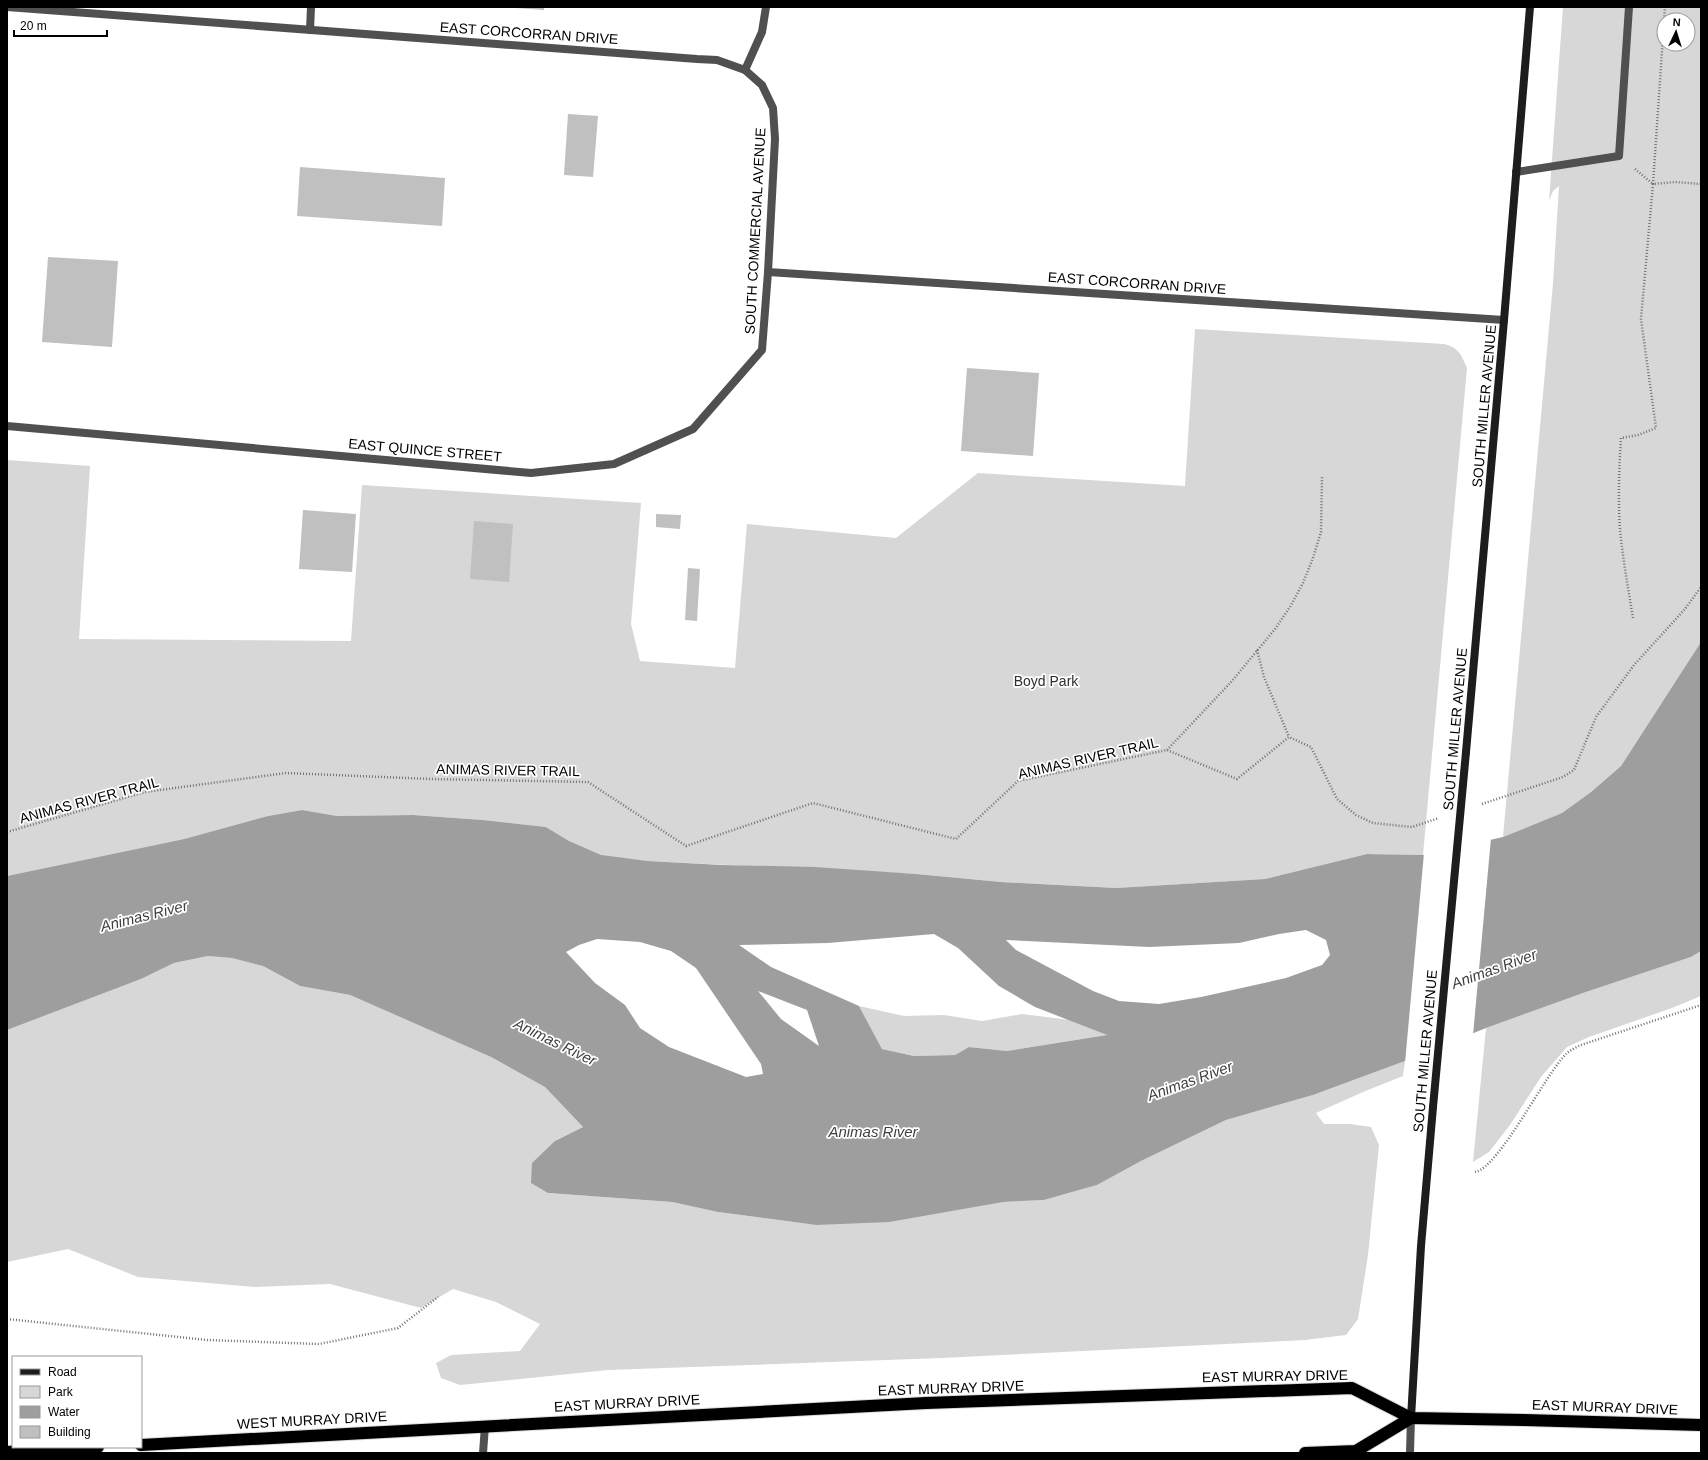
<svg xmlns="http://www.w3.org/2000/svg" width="1708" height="1460" viewBox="0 0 1708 1460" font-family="Arial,sans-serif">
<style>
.green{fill:#d7d7d7;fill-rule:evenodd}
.water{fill:#9e9e9e;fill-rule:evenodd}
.pier{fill:#fff}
.building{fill:#c0c0c0}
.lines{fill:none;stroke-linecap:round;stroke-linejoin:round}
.highway-casing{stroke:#dbdbdb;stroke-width:14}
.path{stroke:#727272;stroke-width:2.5;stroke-dasharray:1 2;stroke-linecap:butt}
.lane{stroke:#505050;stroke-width:8}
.street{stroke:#505050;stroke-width:8}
.secondary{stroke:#1d1d1d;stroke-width:8}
.highway{stroke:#000;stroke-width:12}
.secondary-bridge{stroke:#1d1d1d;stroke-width:8}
.labels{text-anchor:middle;stroke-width:3.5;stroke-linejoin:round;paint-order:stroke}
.street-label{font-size:14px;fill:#000;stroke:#fff}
.park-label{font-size:14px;fill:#2e2e2e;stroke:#fff}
.water-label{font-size:15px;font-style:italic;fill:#3f3f3f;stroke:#fff}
</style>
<rect width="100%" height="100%" fill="#fff"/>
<!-- green -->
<g class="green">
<path d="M1563 7H1701V642L1621 766 1591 792 1562 813 1503 837 1553 283 1559 186 1553 191 1549 201ZM1664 20H1688V44H1664Z"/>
<path d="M1195 329 1444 344C1459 348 1461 354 1467 368L1423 855 1367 854 1265 879 1116 888 1001 882 916 874 648 861 601 856 569 841 546 827 483 820 413 815 337 816 302 810 268 816 184 839 7 876V460L90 466 79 639 351 641 362 485 641 503 631 624 640 661 735 668 747 524 896 538 978 473 1185 486Z"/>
<polygon points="1701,951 1701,996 1672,1008 1589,1037 1567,1047 1541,1077 1510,1125 1489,1152 1473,1162 1486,1028 1586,992 1691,957"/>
<polygon points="208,956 233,958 263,966 300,986 350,995 491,1057 545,1087 583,1127 555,1141 547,1193 672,1202 718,1212 816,1225 1003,1202 1044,1200 1097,1185 1141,1161 1226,1120 1313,1095 1405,1061 1403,1076 1363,1092 1316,1113 1324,1124 1350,1124 1371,1127 1379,1145 1368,1255 1358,1319 1346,1335 1305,1340 942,1358 608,1370 460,1385 441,1378 436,1363 451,1355 520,1351 540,1324 496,1302 453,1289 421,1308 330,1284 255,1287 138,1277 68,1249 7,1262 7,1030 141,979 174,963"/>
<polygon points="859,1006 904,1016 944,1015 982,1021 1022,1014 1070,1020 1107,1035 1007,1051 969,1047 955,1055 914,1056 882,1049"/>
</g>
<!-- water -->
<path class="water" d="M1701 642V951L1691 957 1586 992 1486 1028 1405 1061 1313 1095 1226 1120 1141 1161 1097 1185 1044 1200 1003 1202 889 1222 816 1225 718 1212 672 1202 548 1193 531 1183 532 1163 555 1141 583 1127 545 1087 491 1057 350 995 300 986 263 966 232 958 208 956 174 963 141 979 7 1030V876L184 839 268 816 302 810 337 816 413 815 483 820 546 827 569 841 601 855 648 861 722 865 815 867 916 874 1001 882 1116 888 1265 879 1367 854 1423 855 1503 837 1562 813 1591 792 1621 766ZM1306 930 1326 940 1330 955 1322 965 1286 978 1201 997 1159 1004 1119 1001 1093 991 1016 950 1006 940 1149 947 1239 943 1279 934ZM934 934 958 948 999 986 1035 1007 1107 1035 1007 1051 969 1047 955 1055 914 1056 882 1049 859 1006 771 967 739 945 828 943ZM597 939 640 942 671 951 696 968 761 1064 763 1074 746 1077 669 1047 640 1028 625 1005 595 983 566 952 579 945ZM758 991 807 1010 819 1046 781 1019Z"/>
<!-- pier -->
<polygon class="pier" points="1491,838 1473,1035 1405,1063 1424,853"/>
<!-- building -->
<g class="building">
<polygon points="516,7 544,7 544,10 516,8"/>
<polygon points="568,114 598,116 593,177 564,175"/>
<polygon points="300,167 445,178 442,226 297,216"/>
<polygon points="48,257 118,261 112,347 42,342"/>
<polygon points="967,368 1039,373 1033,456 961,451"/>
<polygon points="303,510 356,514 352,572 299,569"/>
<polygon points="656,514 681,515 680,529 656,527"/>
<polygon points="474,521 513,524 509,582 470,579"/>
<polygon points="688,568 700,569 697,621 685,620"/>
</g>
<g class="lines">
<defs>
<g id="highway">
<polyline points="141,1445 926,1403 1352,1388 1411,1418 1524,1420 1701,1425"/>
<polyline points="7,1452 98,1447"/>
<polyline points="1305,1453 1356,1451 1411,1418"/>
</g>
</defs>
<!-- highway casing -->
<use href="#highway" class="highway-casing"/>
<!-- path -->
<g class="path">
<polyline points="1635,169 1653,184"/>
<polyline points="1653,184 1665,7"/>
<path d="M1633 618C1628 588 1623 559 1620 530 1618 499 1619 469 1621 438L1638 435 1656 428 1641 319 1653 184 1675 182 1701 184"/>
<polyline points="1257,650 1264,677 1289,737"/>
<polyline points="1167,750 1232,681 1275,629 1290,607 1303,583 1313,558 1321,532 1322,477"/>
<polyline points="1482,804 1563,777 1574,770 1596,717 1634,665 1685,609 1701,587"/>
<polyline points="7,832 145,792 286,773 430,779 588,782 686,846 813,803 956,839 1018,781 1167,750 1237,779 1289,737 1311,747 1337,799 1356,815 1373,823 1412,827 1439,818"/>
<path d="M1475 1172C1499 1168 1545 1074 1567 1053 1571 1050 1576 1047 1581 1045L1701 1005"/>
<polyline points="7,1319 207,1340 319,1344 398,1328 438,1297"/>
</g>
<!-- lane -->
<polyline class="lane" points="1516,172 1619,156 1629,7"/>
<!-- street -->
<g class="street">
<polyline points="7,7 697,59 717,60 745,70"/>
<polyline points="310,30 311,7"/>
<polyline points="768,272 1504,320"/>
<polyline points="7,426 531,473 614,464 693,429 762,350 768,272 775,139 773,108 762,85 745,70 762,32 766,7"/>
<polyline points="483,1453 485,1426"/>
<polyline points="1410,1453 1411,1418"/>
</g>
<!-- secondary -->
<g class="secondary">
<polyline points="1466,752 1504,320 1530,7"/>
<polyline points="1411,1418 1421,1246 1433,1107"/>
</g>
<!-- highway -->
<use href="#highway" class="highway"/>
<!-- secondary-bridge -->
<polyline class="secondary-bridge" points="1433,1107 1466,752"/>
</g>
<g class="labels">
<!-- street labels -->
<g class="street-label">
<text transform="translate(529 33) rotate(4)" y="5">EAST CORCORRAN DRIVE</text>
<text transform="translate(755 231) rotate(-87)" y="5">SOUTH COMMERCIAL AVENUE</text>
<text transform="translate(1137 283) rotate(4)" y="5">EAST CORCORRAN DRIVE</text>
<text transform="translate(1484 406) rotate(-85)" y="5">SOUTH MILLER AVENUE</text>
<text transform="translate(425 450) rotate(5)" y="5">EAST QUINCE STREET</text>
<text transform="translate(1455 729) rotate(-85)" y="5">SOUTH MILLER AVENUE</text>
<text transform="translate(1088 758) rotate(-13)" y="5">ANIMAS RIVER TRAIL</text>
<text transform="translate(508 770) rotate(1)" y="5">ANIMAS RIVER TRAIL</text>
<text transform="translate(89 800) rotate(-15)" y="5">ANIMAS RIVER TRAIL</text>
<text transform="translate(1425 1051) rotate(-85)" y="5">SOUTH MILLER AVENUE</text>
<text transform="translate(1275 1376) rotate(-1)" y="5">EAST MURRAY DRIVE</text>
<text transform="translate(951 1388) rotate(-2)" y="5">EAST MURRAY DRIVE</text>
<text transform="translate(627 1403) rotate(-3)" y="5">EAST MURRAY DRIVE</text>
<text transform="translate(1605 1407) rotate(2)" y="5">EAST MURRAY DRIVE</text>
<text transform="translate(312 1420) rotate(-3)" y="5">WEST MURRAY DRIVE</text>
</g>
<!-- park labels -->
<g class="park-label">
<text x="1046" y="686">Boyd Park</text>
</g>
<!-- water labels -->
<g class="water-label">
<text transform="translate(144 916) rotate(-14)" y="5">Animas River</text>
<text transform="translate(1494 969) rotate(-20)" y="5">Animas River</text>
<text transform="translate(555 1042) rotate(26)" y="5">Animas River</text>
<text transform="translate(1190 1081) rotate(-20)" y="5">Animas River</text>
<text x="873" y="1137">Animas River</text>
</g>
</g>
<!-- border -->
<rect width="1708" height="1460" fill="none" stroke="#000000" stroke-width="16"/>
<!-- legend -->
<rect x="12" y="1356" width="130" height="92" fill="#ffffff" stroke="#999999"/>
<rect x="20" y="1369" width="20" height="6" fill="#1d1d1d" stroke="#999999"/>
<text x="48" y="1376" font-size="12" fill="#000000">Road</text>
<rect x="20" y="1386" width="20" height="12" fill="#d7d7d7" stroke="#999999"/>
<text x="48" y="1396" font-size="12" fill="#000000">Park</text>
<rect x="20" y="1406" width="20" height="12" fill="#9e9e9e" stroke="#999999"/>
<text x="48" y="1416" font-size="12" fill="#000000">Water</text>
<rect x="20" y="1426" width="20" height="12" fill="#c0c0c0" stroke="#999999"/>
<text x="48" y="1436" font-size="12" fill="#000000">Building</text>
<!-- north arrow -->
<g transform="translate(1676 32) rotate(4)"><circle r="19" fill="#ffffff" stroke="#999999"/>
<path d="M0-3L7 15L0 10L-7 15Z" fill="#000000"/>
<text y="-6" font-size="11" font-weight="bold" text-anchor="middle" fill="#000000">N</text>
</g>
<!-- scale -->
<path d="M14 30v6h93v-6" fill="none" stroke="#000000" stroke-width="2"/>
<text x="20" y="30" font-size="12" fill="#000000" stroke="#ffffff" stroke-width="3" paint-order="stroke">20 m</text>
</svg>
